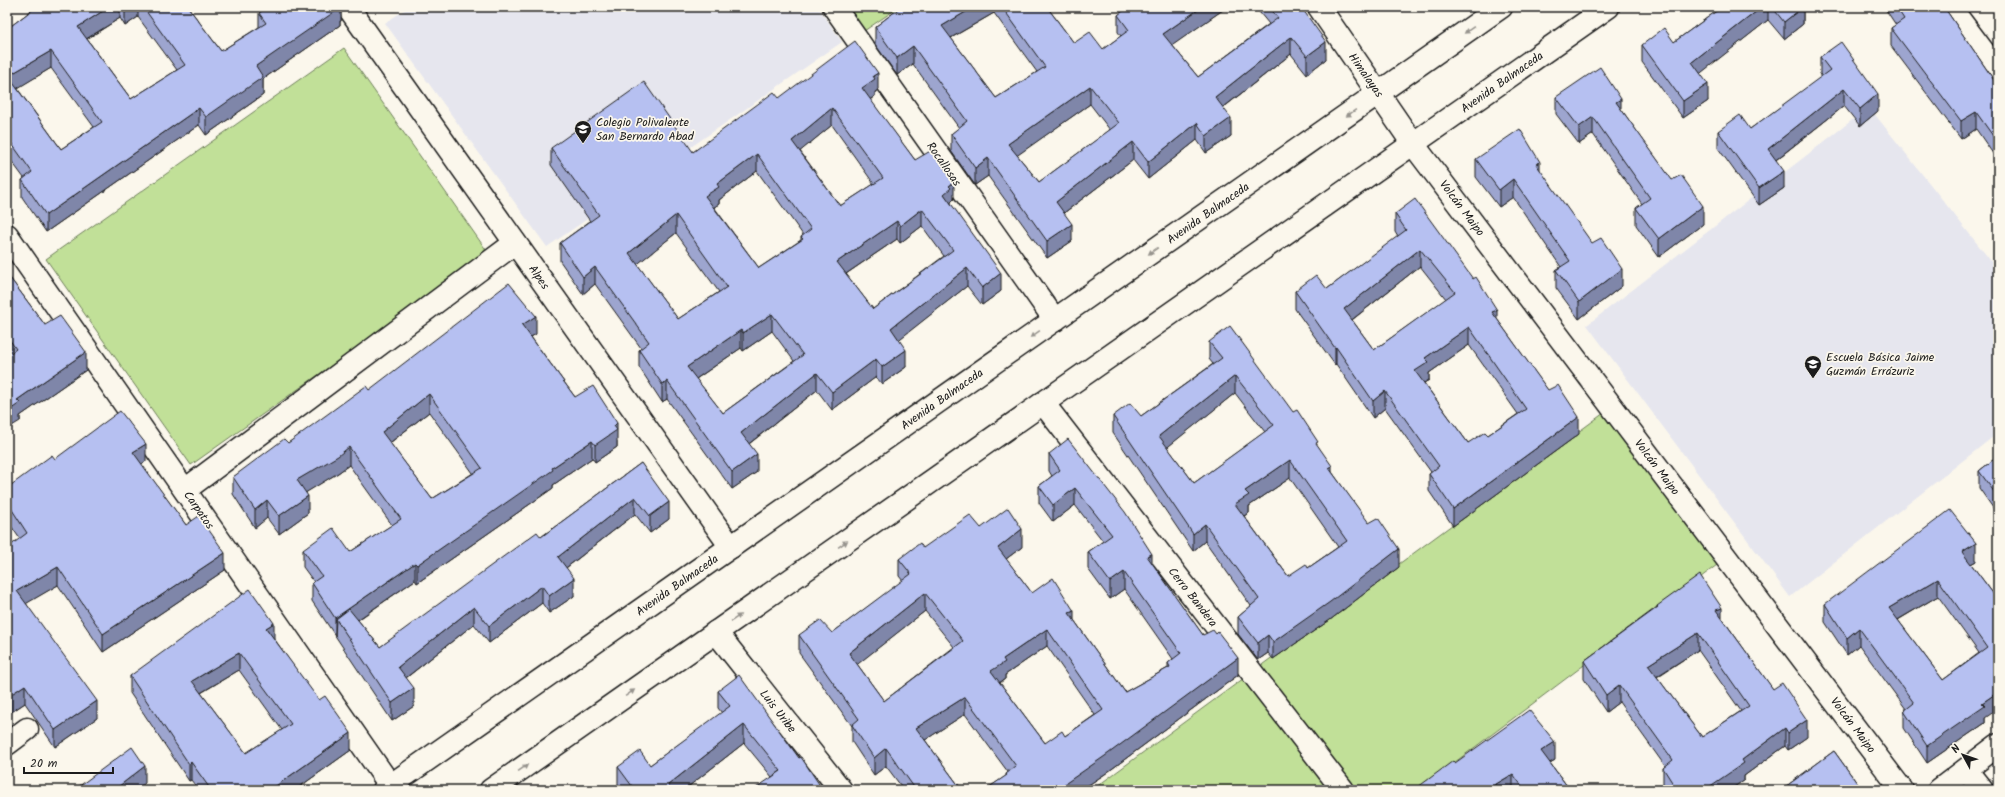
<svg xmlns="http://www.w3.org/2000/svg" width="2005" height="797" viewBox="0 0 2005 797" font-family="Kalam,sans-serif">
<style>
.built{fill:#e6e6ee}
.green{fill:#c1e098;stroke:#6e7e5a}
.lines{fill:none;stroke-linecap:round;stroke-linejoin:round}
.minor-casing{stroke:#1c1c1c;stroke-width:25}
.tertiary-casing{stroke:#1c1c1c;stroke-width:25}
.minor{stroke:#fbf7ec;stroke-width:22}
.tertiary{stroke:#fbf7ec;stroke-width:22}
.wall{fill:#9da5cf;stroke:#1c1c1c;fill-rule:evenodd}
.shaded-wall{fill:#7f86a9;stroke:#1c1c1c}
.building{fill:#b6c0f1;stroke:#1c1c1c;fill-rule:evenodd}
.oneway{fill:#97948e}
.labels{text-anchor:middle;stroke-width:3.5;stroke-linejoin:round;paint-order:stroke}
.street-label{font-size:12px;fill:#1c1c1c;stroke:#fbf7ec}
.poi-label{font-size:12px;fill:#1c1c1c;stroke:#fbf7ec;text-anchor:start}
</style>
<rect width="100%" height="100%" fill="#fbf7ec"/>
<filter id="ink" filterUnits="userSpaceOnUse"><feTurbulence type="fractalNoise" baseFrequency=".025" numOctaves="2"/><feDisplacementMap in="SourceGraphic" scale="8" xChannelSelector="R" yChannelSelector="G"/><feConvolveMatrix kernelMatrix="1 2 1 2 8 2 1 2 1" color-interpolation-filters="sRGB"/></filter>
<g filter="url(#ink)">
<!-- built -->
<g class="built">
<polygon points="409,7 818,7 842,42 547,247 385,23"/>
<polygon points="1869,107 1998,270 1998,433 1790,597 1587,325"/>
</g>
<!-- green -->
<g class="green">
<polygon points="848,7 899,7 864,31"/>
<polygon points="344,48 489,254 191,465 46,259"/>
<polygon points="1604,413 1717,565 1418,790 1092,790"/>
</g>
<g class="lines">
<defs>
<g id="minor">
<polyline points="348,7 731,547"/>
<polyline points="834,7 1055,320"/>
<polyline points="1319,7 1413,144 1902,790"/>
<polyline points="1950,7 1998,71"/>
<polyline points="7,235 390,785"/>
<polyline points="1043,403 1343,790"/>
<polyline points="185,490 515,243"/>
<polyline points="716,632 841,790"/>
<polyline points="7,744 27,729"/>
<polyline points="1966,770 1982,790"/>
<polyline points="1939,790 1998,745"/>
</g>
<g id="tertiary">
<polyline points="384,790 1501,7"/>
<polyline points="491,790 1608,7"/>
</g>
</defs>
<!-- minor casing -->
<use href="#minor" class="minor-casing"/>
<!-- tertiary casing -->
<use href="#tertiary" class="tertiary-casing"/>
<!-- minor -->
<use href="#minor" class="minor"/>
<!-- tertiary -->
<use href="#tertiary" class="tertiary"/>
</g>
<!-- wall -->
<g class="wall">
<path d="M36 7H188L221 51 259 27V13L261 11 258 7H341V21H340V25L263 79V95L206 135 199 125 46 232 22 197V180L24 178 7 155V29ZM138 17 177 70 131 99 87 39 120 18 125 26ZM51 68 94 127 61 149 17 88Z"/>
<path d="M901 7H1047L1074 43 1103 49 1121 36 1118 32V15L1125 9 1123 7H1227L1172 45 1198 77 1269 24 1255 7H1301L1326 59 1307 74 1291 54 1223 108 1231 136 1206 153 1197 140 1148 179 1133 160 1064 213 1072 241 1047 258 988 176 975 185 951 151V134L959 128 913 64 897 75 875 44V27ZM994 13 1037 72 996 98 951 38ZM1090 104 1110 130 1039 182 1017 155Z"/>
<polygon points="1722,7 1803,7 1803,24 1784,39 1768,20 1700,73 1708,101 1683,118 1642,62 1642,45 1674,42"/>
<polygon points="1884,7 1944,7 1998,86 1998,161 1976,129 1961,139 1891,46 1891,28 1896,25"/>
<polygon points="1820,57 1878,111 1860,126 1844,106 1776,160 1784,188 1759,205 1718,148 1718,131 1750,129 1822,77 1820,74"/>
<path d="M878 90 875 92V96L870 100 915 160 954 199 951 202V204L1001 291 982 305 967 286 899 339 906 367 882 384 876 377 832 410 817 390 749 444 757 472 732 489 667 399 662 402 639 367V350L641 348 595 284 583 294 560 261V243L590 221 551 165V148L693 152 779 98ZM832 125 874 184 840 206 800 151ZM757 171 803 235 801 237V240L759 268 714 207 719 204V200ZM922 226 944 256 873 309 846 274 897 239 900 243ZM676 233 719 292 678 319 637 264ZM772 331 794 361 723 413 696 379 741 348 743 351Z"/>
<polygon points="1556,97 1621,109 1703,224 1659,257 1636,225 1636,208 1642,204 1593,134 1579,144 1556,114"/>
<polygon points="1476,159 1540,171 1622,286 1579,319 1556,288 1556,270 1561,267 1513,197 1499,207 1476,177"/>
<path d="M1395 214 1497 319 1579 434 1453 526 1429 491V474L1431 472 1385 408 1373 418 1336 364 1335 365 1295 309V291L1327 289 1398 237 1395 232ZM1420 266 1446 299 1374 350 1352 320ZM1469 345 1518 414 1488 435 1468 443 1424 383 1429 380V373Z"/>
<polygon points="7,274 45,325 86,370 20,416 20,421 8,355 7,353"/>
<path d="M536 334 531 337 575 397 617 441V447L595 462 592 458 553 485V488L417 583 415 580 358 620 380 647 541 537 641 463 669 519 650 533 635 514 566 568 574 596 549 613 542 603 489 643 474 624 406 678 414 706 392 721 312 601V583L314 582 303 567V550L350 552 392 525 349 465 338 473 306 492 308 513 279 534 267 518 255 528 233 494V477L288 443 369 390ZM429 412 473 473 432 499 390 443Z"/>
<path d="M1209 342 1318 446 1332 472 1399 567 1330 620 1273 659 1268 653 1258 660 1238 634V617L1251 606 1205 541 1193 551 1113 433V416H1141L1213 364 1209 359ZM1235 393 1265 432 1194 483 1167 447ZM1290 478 1338 547 1308 568 1288 576 1244 516 1249 513V506Z"/>
<path d="M1049 454 1152 564 1203 635 1238 675 1105 774 1081 790H985L1006 776V774L1008 772 965 714 925 740 962 790H904L886 766 874 775 852 742V726L799 653V635L832 633 903 581 899 576V559L923 548 981 528 1022 547 1006 559 1032 593 1074 620 1125 692 1168 668V663L1173 659 1124 589 1110 599 1088 569V552L1103 541 1075 505 1053 522 1039 503V486L1052 476 1049 471ZM925 611 954 647 884 701 857 664ZM1047 646 1095 715 1065 736 1045 743 1000 683 1005 679V675Z"/>
<polygon points="1998,456 1998,515 1979,488 1979,471"/>
<polygon points="55,459 146,461 141,464 186,525 225,570 103,652 58,585 26,603 97,718 55,747 25,703 7,715 7,548 20,539 7,520 7,488"/>
<path d="M1976 561 1971 564 1998 600 1985 718V723L1927 763 1904 728V711L1906 709 1859 645 1847 655 1825 622V604ZM1938 596 1979 653 1943 680 1898 620Z"/>
<path d="M1657 606 1722 618 1807 737 1788 750 1785 746 1744 776V780L1730 790H1666L1663 785V768L1665 766 1619 702 1606 712 1584 679V661L1657 607ZM1698 650 1741 711 1702 737 1657 677Z"/>
<path d="M274 639 351 750 295 790H199L191 780 189 781 130 693V676ZM239 670 282 730 246 753 201 693Z"/>
<polygon points="718,691 799,758 772,777 744,743 684,790 622,790 618,785 618,767 650,765 722,713 718,708"/>
<polygon points="1834,751 1862,790 1781,790"/>
<polygon points="1555,760 1550,763 1570,790 1414,790 1455,763"/>
</g>
<!-- shaded-wall -->
<g class="shaded-wall">
<polygon points="109,7 120,7 120,18 78,44 78,27"/>
<polygon points="128,7 138,7 138,17 125,26 125,9"/>
<polygon points="338,7 341,7 341,21 340,21 340,25 263,79 263,95 206,135 206,117 256,66"/>
<polygon points="974,7 994,7 994,13 942,43 942,26"/>
<polygon points="1202,7 1227,7 1163,52 1163,34"/>
<polygon points="1762,7 1768,7 1768,20 1692,80 1692,62"/>
<polygon points="1803,7 1803,24 1784,39 1784,22"/>
<polygon points="1291,37 1291,54 1215,114 1215,97"/>
<polygon points="1326,42 1326,59 1307,74 1307,56"/>
<polygon points="913,46 913,64 897,75 897,58"/>
<polygon points="51,51 51,68 8,94 8,76"/>
<polygon points="878,73 878,90 875,92 875,96 862,105 862,88 873,76"/>
<polygon points="1708,84 1708,101 1683,118 1683,101"/>
<polygon points="1090,86 1090,104 1008,162 1008,144"/>
<polygon points="1844,89 1844,106 1768,166 1768,149"/>
<polygon points="1878,94 1878,111 1860,126 1860,109"/>
<polygon points="1621,99 1621,117 1616,102"/>
<polygon points="199,108 199,125 46,232 46,215"/>
<polygon points="832,108 832,125 792,158 792,141"/>
<polygon points="1976,112 1976,129 1961,139 1961,121"/>
<polygon points="1593,117 1593,134 1579,144 1579,127"/>
<polygon points="1231,118 1231,136 1206,153 1206,136"/>
<polygon points="1197,123 1197,140 1148,179 1148,162"/>
<polygon points="1133,142 1133,160 1056,219 1056,202"/>
<polygon points="757,154 757,171 719,200 719,204 705,213 705,196 717,184"/>
<polygon points="988,158 988,176 975,185 975,168"/>
<polygon points="1540,162 1540,179 1536,164"/>
<polygon points="1784,171 1784,188 1759,205 1759,188"/>
<polygon points="1513,179 1513,197 1499,207 1499,190"/>
<polygon points="954,182 954,199 951,202 951,206 944,194 949,186"/>
<polygon points="1703,206 1703,224 1659,257 1659,239"/>
<polygon points="922,209 922,226 900,243 900,226"/>
<polygon points="676,215 676,233 629,271 629,253"/>
<polygon points="897,221 897,239 837,280 837,262"/>
<polygon points="1072,224 1072,241 1047,258 1047,241"/>
<polygon points="1420,249 1420,266 1344,326 1344,309"/>
<polygon points="595,267 595,284 583,294 583,277"/>
<polygon points="967,268 967,286 891,346 891,328"/>
<polygon points="1622,269 1622,286 1579,319 1579,302"/>
<polygon points="1001,273 1001,291 982,305 982,288"/>
<polygon points="1497,310 1497,327 1492,312"/>
<polygon points="772,314 772,331 743,351 743,333"/>
<polygon points="536,316 536,334 522,342 522,325"/>
<polygon points="1469,327 1469,345 1429,373 1429,380 1415,388 1415,371 1425,358"/>
<polygon points="741,330 741,348 687,385 687,367"/>
<polygon points="1336,347 1336,364 1335,365 1335,348"/>
<polygon points="906,350 906,367 882,384 882,367"/>
<polygon points="86,352 86,370 20,416 20,421 7,429 7,412 17,400"/>
<polygon points="876,359 876,377 832,410 832,392"/>
<polygon points="817,373 817,390 741,450 741,433"/>
<polygon points="1235,376 1235,393 1159,454 1159,436"/>
<polygon points="667,381 667,399 662,402 662,384"/>
<polygon points="1385,391 1385,408 1373,418 1373,401"/>
<polygon points="429,394 429,412 382,449 382,432"/>
<polygon points="1579,417 1579,434 1453,526 1453,509"/>
<polygon points="617,423 617,447 595,462 595,445"/>
<polygon points="592,441 592,458 553,485 553,488 417,583 417,565 552,468"/>
<polygon points="146,444 146,461 133,470 133,452"/>
<polygon points="349,447 349,465 338,473 297,498 297,480"/>
<polygon points="757,454 757,472 732,489 732,472"/>
<polygon points="1290,460 1290,478 1249,506 1249,513 1235,521 1235,504 1245,491"/>
<polygon points="1332,466 1332,483 1329,468"/>
<polygon points="1075,488 1075,505 1053,522 1053,505"/>
<polygon points="308,496 308,513 279,534 279,516"/>
<polygon points="635,497 635,514 558,574 558,557"/>
<polygon points="267,500 267,518 255,528 255,510"/>
<polygon points="669,502 669,519 650,533 650,516"/>
<polygon points="1205,524 1205,541 1193,551 1193,534"/>
<polygon points="1022,529 1022,547 998,565 998,548"/>
<polygon points="1976,543 1976,561 1962,569 1962,552"/>
<polygon points="1399,549 1399,567 1330,620 1273,659 1273,642"/>
<polygon points="225,553 225,570 103,652 103,634"/>
<polygon points="1152,554 1152,572 1147,556"/>
<polygon points="415,563 415,580 343,630 336,619 335,636 335,618"/>
<polygon points="58,567 58,585 17,609 17,591"/>
<polygon points="1124,572 1124,589 1110,599 1110,582"/>
<polygon points="574,578 574,596 549,613 549,596"/>
<polygon points="1938,579 1938,596 1889,625 1889,608"/>
<polygon points="542,586 542,603 489,643 489,626"/>
<polygon points="925,593 925,611 849,671 849,653"/>
<polygon points="474,607 474,624 398,684 398,667"/>
<polygon points="1722,608 1722,626 1716,610"/>
<polygon points="1074,611 1074,628 1069,613"/>
<polygon points="274,623 274,640 266,628"/>
<polygon points="1859,628 1859,645 1847,655 1847,638"/>
<polygon points="1047,629 1047,646 1005,675 1005,679 991,688 991,671 1003,659"/>
<polygon points="1698,633 1698,650 1648,682 1648,665"/>
<polygon points="1268,635 1268,653 1258,660 1258,643"/>
<polygon points="239,653 239,670 192,698 192,681"/>
<polygon points="1238,658 1238,675 1105,774 1081,790 1056,790"/>
<polygon points="25,685 25,703 7,715 7,697"/>
<polygon points="1619,685 1619,702 1606,712 1606,695"/>
<polygon points="414,688 414,706 392,721 392,703"/>
<polygon points="1998,692 1998,709 1985,718 1985,723 1927,763 1927,746 1982,703"/>
<polygon points="965,697 965,714 916,746 916,728"/>
<polygon points="97,701 97,718 55,747 55,730"/>
<polygon points="1807,720 1807,737 1788,750 1788,733"/>
<polygon points="744,725 744,743 684,790 668,790 668,785"/>
<polygon points="1785,728 1785,746 1744,776 1744,780 1730,790 1706,790 1706,789 1742,760"/>
<polygon points="351,733 351,750 295,790 270,790"/>
<polygon points="1555,742 1555,760 1541,768 1541,751"/>
<polygon points="886,748 886,766 874,775 874,758"/>
<polygon points="191,762 191,780 189,781 189,764"/>
<polygon points="145,766 145,783 137,790 114,790"/>
<polygon points="1513,774 1513,790 1488,790 1491,787"/>
<polygon points="1827,785 1827,790 1821,790"/>
</g>
<!-- building -->
<g class="building">
<path d="M36 7H109L78 27 131 99 185 65 143 7H188L221 51 266 23 259 13 267 7H340V8L256 66 263 77 206 117 199 108 46 215 22 180 32 172 7 137V29ZM51 51 102 122 61 149 8 76Z"/>
<path d="M901 7H974L942 26 996 98 1045 67 1002 7H1047L1074 43 1090 32 1103 49 1129 30 1118 15 1128 7H1202L1163 34 1198 77 1278 18 1269 7H1301L1326 42 1307 56 1291 37 1215 97 1231 118 1206 136 1197 123 1148 162 1133 142 1056 202 1072 224 1047 241 988 158 975 168 951 134 967 121 913 46 897 58 875 27ZM1090 86 1119 123 1039 182 1008 144Z"/>
<polygon points="1722,7 1762,7 1692,62 1708,84 1683,101 1642,45 1664,28 1674,42"/>
<polygon points="1772,7 1803,7 1784,22"/>
<polygon points="1896,7 1944,7 1998,86 1998,143 1976,112 1961,121 1891,28 1904,19"/>
<path d="M855 41 878 73 873 76 875 79 862 88 915 160 932 150 954 182 949 186 951 188 944 194 1001 273 982 288 967 268 891 328 906 350 882 367 876 359 832 392 817 373 741 433 757 454 732 472 667 381 662 384 639 350 649 342 595 267 583 277 560 243 599 215 551 148 644 82 693 152 774 92 779 98ZM832 108 883 178 840 206 792 141ZM757 154 811 229 801 237 803 239 759 268 705 196 719 187 717 184ZM922 209 953 250 873 309 837 262 897 221 900 226ZM676 215 727 287 678 319 629 253ZM772 314 803 355 723 413 687 367 741 330 743 333Z"/>
<polygon points="1841,42 1878,94 1860,109 1844,89 1768,149 1784,171 1759,188 1718,131 1740,115 1750,129 1830,70 1820,57"/>
<polygon points="1600,67 1621,99 1616,102 1672,180 1681,175 1703,206 1659,239 1636,208 1650,198 1593,117 1579,127 1556,97"/>
<polygon points="1520,129 1540,162 1536,164 1592,243 1601,238 1622,269 1579,302 1556,270 1570,261 1513,179 1499,190 1476,159"/>
<path d="M1415 199 1473 279 1476 277 1497 310 1492 312 1548 390 1558 385 1579 417 1453 509 1429 474 1439 466 1385 391 1373 401 1336 347 1335 348 1295 291 1316 275 1327 289 1406 230 1395 214ZM1420 249 1455 292 1374 350 1344 309ZM1469 327 1526 409 1488 435 1485 432 1468 443 1415 371 1429 362 1425 358Z"/>
<polygon points="7,274 45,325 60,316 86,352 17,400 20,403 7,412 7,356 16,349 7,336"/>
<path d="M509 283 536 316 522 325 575 397 593 386 617 423 614 426 617 430 595 445 592 441 552 468 553 470 417 565 415 563 335 618 312 583 322 576 303 550 333 528 350 552 401 519 349 447 338 456 297 480 308 496 279 516 267 500 255 510 233 477 284 439 288 443 366 386 369 390ZM429 394 482 468 432 499 382 432Z"/>
<path d="M1230 326 1293 412 1297 410 1318 442 1316 443 1332 466 1329 468 1369 523 1378 518 1399 549 1330 602 1273 642 1268 635 1258 643 1238 617 1259 599 1205 524 1193 534 1113 416 1130 403 1141 416 1222 358 1209 342ZM1235 376 1274 425 1194 483 1159 436ZM1290 460 1347 541 1308 568 1306 564 1288 576 1235 504 1249 495 1245 491Z"/>
<polygon points="120,411 146,444 133,452 186,525 199,516 225,553 103,634 58,567 17,591 97,701 55,730 25,685 7,697 7,548 27,533 7,502 7,488 52,455 55,459"/>
<path d="M1068 439 1125 512 1152 554 1147 556 1203 635 1213 630 1216 634 1218 632 1238 658 1105 756 1056 790H985L1007 775 1006 774 1016 766 965 697 916 728 962 790H916L886 748 874 758 852 725 859 719 799 635 820 620 832 633 911 574 899 559 920 543 923 548 970 515 981 528 1008 508 1022 529 998 548 1032 593 1053 578 1074 611 1069 613 1125 692 1170 667 1168 663 1181 653 1124 572 1110 582 1088 552 1112 535 1075 488 1053 505 1039 486 1060 470 1049 454ZM925 593 963 641 884 701 849 653ZM1047 629 1103 710 1065 736 1062 731 1045 743 991 671 1005 662 1003 659Z"/>
<polygon points="1998,456 1998,497 1979,471"/>
<polygon points="641,463 669,502 650,516 635,497 558,557 574,578 549,596 542,586 489,626 474,607 398,667 414,688 392,703 336,619 349,609 380,647 537,532 541,537"/>
<path d="M1950 510 1976 543 1962 552 1998 600V692L1982 703 1985 706 1927 746 1904 711 1914 703 1859 628 1847 638 1825 604ZM1938 579 1987 648 1943 680 1889 608Z"/>
<path d="M1700 575 1722 608 1716 610 1773 689 1782 683 1807 720 1788 733 1785 728 1742 760 1744 763 1706 789V790H1677L1663 768 1673 760 1619 685 1606 695 1584 661 1658 607 1657 606ZM1698 633 1749 706 1702 737 1648 665Z"/>
<path d="M250 589 274 623 266 628 319 700 325 696 351 733 270 790H211L191 762 189 764 130 676ZM239 653 291 724 246 753 192 681Z"/>
<polygon points="739,675 799,758 801,757 823,790 753,790 781,771 744,725 668,785 671,790 635,790 618,767 640,751 650,765 730,706 718,691"/>
<polygon points="1529,710 1555,742 1541,751 1570,790 1525,790 1513,774 1491,787 1488,790 1414,790 1453,761 1455,763"/>
<polygon points="132,747 145,766 114,790 74,790"/>
<polygon points="1834,751 1862,790 1831,790 1827,785 1821,790 1781,790"/>
</g>
<!-- one-way arrows -->
<defs><path id="oneway-solid" d="M-6-.8H1V-3.2L6.5 0L1 3.2V.8H-6Z"/></defs>
<g class="oneway">
<use href="#oneway-solid" transform="translate(1469 30) rotate(145)"/>
<use href="#oneway-solid" transform="translate(1351 113) rotate(145)"/>
<use href="#oneway-solid" transform="translate(1153 251) rotate(145)"/>
<use href="#oneway-solid" transform="translate(1035 334) rotate(145)"/>
<use href="#oneway-solid" transform="translate(843 544) rotate(-35)"/>
<use href="#oneway-solid" transform="translate(736 618) rotate(-35)"/>
<use href="#oneway-solid" transform="translate(630 693) rotate(-35)"/>
<use href="#oneway-solid" transform="translate(523 768) rotate(-35)"/>
</g>
</g>
<!-- icons -->
<defs>
<symbol id="school-pin" viewBox="-11 -11 22 30"><path d="M0 17L-7.5 6A9.5 9.5 0 1 1 7.5 6Z" fill="#1c1c1c" stroke="#fbf7ec"/><path d="M0-5L7-2L0 1L-7-2ZM-4 1L0 2.5L4 1V4Q0 6-4 4Z" fill="#fff"/></symbol>
</defs>
<g fill-rule="evenodd">
<use href="#school-pin" x="573" y="119" width="20" height="27"/>
<use href="#school-pin" x="1803" y="354" width="20" height="27"/>
</g>
<g class="labels">
<!-- street labels -->
<g class="street-label">
<text transform="translate(1366 75) rotate(55)" y="4">Himalayas</text>
<text transform="translate(1502 82) rotate(-35)" y="4">Avenida Balmaceda</text>
<text transform="translate(944 164) rotate(55)" y="4">Rocallosas</text>
<text transform="translate(1462 208) rotate(53)" y="4">Volcán Maipo</text>
<text transform="translate(1208 213) rotate(-35)" y="4">Avenida Balmaceda</text>
<text transform="translate(539 277) rotate(55)" y="4">Alpes</text>
<text transform="translate(942 399) rotate(-35)" y="4">Avenida Balmaceda</text>
<text transform="translate(1657 467) rotate(53)" y="4">Volcán Maipo</text>
<text transform="translate(199 510) rotate(55)" y="4">Carpatos</text>
<text transform="translate(677 585) rotate(-35)" y="4">Avenida Balmaceda</text>
<text transform="translate(1193 597) rotate(52)" y="4">Cerro Bandera</text>
<text transform="translate(778 711) rotate(52)" y="4">Luis Uribe</text>
<text transform="translate(1853 725) rotate(53)" y="4">Volcán Maipo</text>
</g>
<!-- poi labels -->
<g class="poi-label">
<text x="596" y="126">Colegio Polivalente<tspan x="596" dy="14">San Bernardo Abad</tspan></text>
<text x="1826" y="361">Escuela Básica Jaime<tspan x="1826" dy="14">Guzmán Errázuriz</tspan></text>
</g>
</g>
<!-- margin -->
<rect width="2005" height="797" fill="none" stroke="#fbf7ec" stroke-width="24"/>
<rect x="12" y="12" width="1981" height="773" fill="none" stroke="#1c1c1c" stroke-width="1.5" filter="url(#ink)"/>
<!-- north arrow -->
<g transform="translate(1963 755) rotate(310)" stroke="#fbf7ec" stroke-width="3" paint-order="stroke">
<path d="M0-3L7 15L0 10L-7 15Z" fill="#1c1c1c"/>
<text y="-6" font-size="11" font-weight="bold" text-anchor="middle" fill="#1c1c1c">N</text>
</g>
<!-- scale -->
<path d="M24 767v6h89v-6" fill="none" stroke="#1c1c1c" stroke-width="2"/>
<text x="30" y="767" font-size="12" fill="#1c1c1c" stroke="#fbf7ec" stroke-width="3" paint-order="stroke">20 m</text>
</svg>
